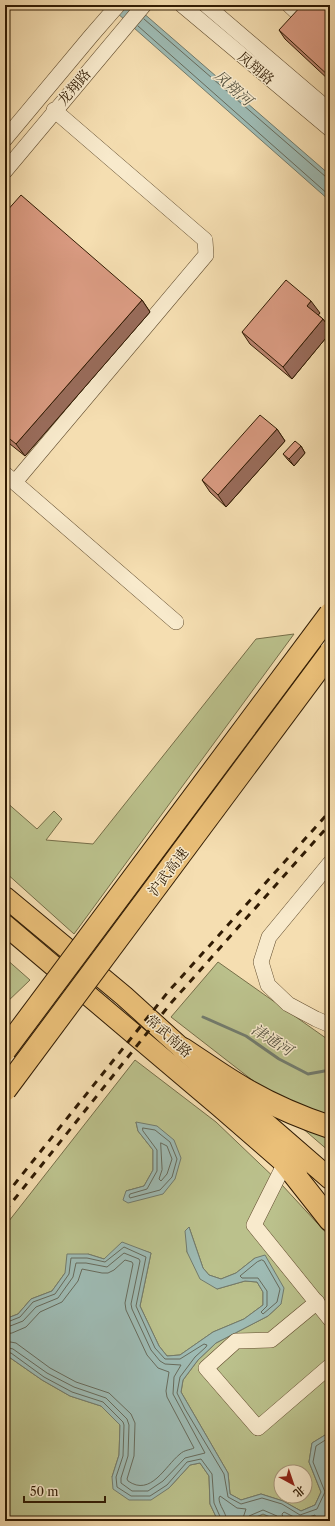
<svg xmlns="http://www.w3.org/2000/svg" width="335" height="1526" viewBox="0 0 335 1526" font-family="'Libre Caslon Text','Noto Serif SC',serif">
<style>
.green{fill:#bbc18c;stroke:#766e48;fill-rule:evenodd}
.water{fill:#9ebbb4;stroke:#727b6d}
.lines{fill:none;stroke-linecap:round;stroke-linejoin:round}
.shore{stroke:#676b5c;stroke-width:1}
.stream{stroke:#727b6d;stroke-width:3}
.minor-casing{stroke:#614c2e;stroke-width:16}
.major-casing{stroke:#301b03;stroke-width:22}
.highway-casing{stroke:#301b03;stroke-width:24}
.minor{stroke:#f8eacc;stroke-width:15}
.major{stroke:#eabf78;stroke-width:20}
.highway{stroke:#eabf78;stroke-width:22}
.rail{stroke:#301b03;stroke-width:3;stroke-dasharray:7 7;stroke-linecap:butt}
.highway-bridge-casing{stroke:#301b03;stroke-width:24;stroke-linecap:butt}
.highway-bridge{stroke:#eabf78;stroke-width:22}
.wall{fill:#bb8570;stroke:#301b03}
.shaded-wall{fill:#996c5b;stroke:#301b03}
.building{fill:#da9b82;stroke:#301b03}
.labels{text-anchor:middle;stroke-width:3;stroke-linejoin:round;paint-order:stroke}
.street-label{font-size:14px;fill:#301b03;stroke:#f8eacc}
.water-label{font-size:15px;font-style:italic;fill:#565341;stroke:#f8eacc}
</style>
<rect width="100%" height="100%" fill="#f5deb1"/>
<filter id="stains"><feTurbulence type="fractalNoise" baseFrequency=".005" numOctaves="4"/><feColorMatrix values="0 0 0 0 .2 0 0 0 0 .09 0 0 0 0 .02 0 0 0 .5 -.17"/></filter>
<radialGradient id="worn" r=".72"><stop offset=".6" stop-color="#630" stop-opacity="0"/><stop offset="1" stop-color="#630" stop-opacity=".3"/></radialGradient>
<!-- green -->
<g class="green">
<polygon points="294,634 74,934 5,872 5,801 37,829 54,811 62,819 46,840 93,844 256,639"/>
<polygon points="5,958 30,980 5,1004"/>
<polygon points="218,962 330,1041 330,1118 274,1097 171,1017"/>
<path d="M135 1060 216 1122 282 1185 330 1237V1432L312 1443 309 1462 321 1492 315 1505 301 1511 283 1501 261 1494 241 1500 230 1494 228 1473 181 1392 183 1380 198 1360 216 1343 268 1316 281 1304 255 1258 236 1273 221 1279 209 1275 203 1268 189 1227 187 1252 217 1289 245 1281 257 1282 263 1292V1305L244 1319 213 1332 180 1355 167 1356 159 1346 140 1306 151 1253 139 1249 104 1259 88 1254 65 1273 52 1291 31 1299 18 1314 5 1319V1226ZM136 1122 175 1179 126 1191 144 1186 153 1170V1150L138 1131ZM281 1472H305V1496H281Z"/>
<polygon points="301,1127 330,1133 330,1152"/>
<polygon points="5,1356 9,1357 42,1380 70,1396 101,1406 120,1425 119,1455 112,1477 169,1488 190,1465 200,1463 209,1476 210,1504 218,1521 5,1521"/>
<polygon points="263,1514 280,1521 247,1521"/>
</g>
<!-- water -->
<g class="water">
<polygon points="108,5 134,5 330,175 330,201"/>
<polygon points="136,1122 157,1126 174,1140 181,1158 175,1179 163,1194 128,1203 123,1200 126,1191 144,1186 153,1170 153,1150 138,1131"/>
<polygon points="189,1227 203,1268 209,1275 221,1279 236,1273 255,1258 265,1255 284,1288 281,1304 268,1316 216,1343 198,1360 183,1380 181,1392 228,1473 230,1494 241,1500 261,1494 283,1501 301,1511 315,1505 321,1492 309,1462 312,1443 330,1432 330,1461 328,1471 330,1476 330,1516 323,1521 280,1521 263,1514 247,1521 218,1521 210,1504 209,1476 200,1463 190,1465 169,1488 151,1500 129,1500 113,1489 112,1477 119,1455 120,1425 101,1406 70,1396 42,1380 9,1357 5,1356 5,1319 18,1314 31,1299 52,1291 65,1273 67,1254 88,1254 104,1259 122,1242 151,1253 140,1306 159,1346 167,1356 180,1355 213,1332 244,1319 263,1305 263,1292 257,1282 245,1281 217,1289 200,1279 187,1252 185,1231"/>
</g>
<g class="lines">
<!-- shore -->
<g class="shore">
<polyline points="144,19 326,177 330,178"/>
<polyline points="138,26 330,196"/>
<polygon points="143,1128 155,1130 170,1142 177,1159 172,1177 160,1190 130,1198 129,1196 130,1194 147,1189 157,1171 157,1150 143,1131"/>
<polygon points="161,1143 167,1146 172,1159 167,1174 161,1181 159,1179 162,1170"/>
<polygon points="262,1260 264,1261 280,1289 277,1302 263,1314 261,1312 267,1306 267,1291 258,1278 242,1278 240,1276 257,1262"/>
<polyline points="5,1323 20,1317 33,1302 55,1294 69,1274 71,1258 87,1258 105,1262 124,1247 146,1257 136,1306 155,1348 165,1359 180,1359 204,1344 207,1345 206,1347 195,1357 180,1377 177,1393 185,1409 224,1474 228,1497 241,1504 262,1498 282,1504 300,1515 317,1509 325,1492 313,1462 316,1446 330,1437"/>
<polyline points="5,1328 23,1321 36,1307 58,1298 73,1277 76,1263 86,1263 107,1267 124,1253 139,1259 140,1261 131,1304 132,1309 151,1350 160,1361 165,1364 181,1365 174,1377 173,1394 205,1453 185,1458 163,1481 148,1491 132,1491 121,1483 121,1478 128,1456 129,1425 127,1419 106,1398 74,1387 47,1373 13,1349 5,1347"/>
<path d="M5 1334 12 1333 26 1327 40 1312 62 1302 78 1281 82 1269 102 1273H108L114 1270 125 1260 132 1262 133 1264 125 1303 126 1310 147 1355 158 1368 169 1372 166 1391 167 1397 194 1448C190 1450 184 1450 180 1454 165 1466 151 1497 128 1481L127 1479 134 1456 135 1423 131 1414 109 1393 76 1382 50 1368 16 1343 5 1341"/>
<polyline points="5,1353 11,1353 44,1377 72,1392 103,1402 123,1422 124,1425 123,1456 116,1477 117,1487 131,1496 150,1496 167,1485 187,1462 201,1459 212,1474 214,1503 222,1521"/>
<path d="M227 1521C226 1512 219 1506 219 1498L220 1496 237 1508 246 1509 242 1521"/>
<polyline points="247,1521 249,1516 263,1510 277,1516 279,1521"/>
<polyline points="284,1521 282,1514 284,1512 300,1520 315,1515 316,1521"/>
</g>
<!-- stream -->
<polyline class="stream" points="203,1017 246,1036 279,1059 308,1074 330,1070"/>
<defs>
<g id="minor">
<polyline points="182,5 330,129"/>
<polyline points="206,5 330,111"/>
<polyline points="289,5 330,43"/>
<polyline points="5,139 91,36 118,5"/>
<polyline points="5,171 144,5"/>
<polyline points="5,474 176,622"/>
<polyline points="15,482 206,255 205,240 54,110"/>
<polyline points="330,863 269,937 261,962 268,985 288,1004 316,1019 330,1025"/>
<polyline points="285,1163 254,1225 330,1319"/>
<polyline points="317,1302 271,1340 236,1341 206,1368 258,1428 330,1366"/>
</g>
<g id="major">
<polyline points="5,897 124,996 230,1092 330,1179"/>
<polyline points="5,925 219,1106 297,1174"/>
</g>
<g id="highway">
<path d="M183 1049C203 1062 222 1076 243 1088 270 1104 300 1117 330 1127"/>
<polyline points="285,1163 330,1220"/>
</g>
</defs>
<!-- minor casing -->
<use href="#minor" class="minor-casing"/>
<!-- major casing -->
<use href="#major" class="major-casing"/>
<!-- highway casing -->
<use href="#highway" class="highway-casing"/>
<!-- minor -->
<use href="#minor" class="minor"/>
<!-- major -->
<use href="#major" class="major"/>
<!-- highway -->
<use href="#highway" class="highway"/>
<!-- rail -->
<g class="rail">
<polyline points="5,1196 168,992 330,811"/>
<polyline points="5,1211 171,1003 330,824"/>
</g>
<defs>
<g id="highway-bridge">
<polyline points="5,1050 330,614"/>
<polyline points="5,1090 330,653"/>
</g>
</defs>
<!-- highway-bridge casing -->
<use href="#highway-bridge" class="highway-bridge-casing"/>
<!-- highway-bridge -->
<use href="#highway-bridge" class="highway-bridge"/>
</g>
<!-- wall -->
<g class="wall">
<polygon points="330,5 330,81 285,39 279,30"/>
<polygon points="5,213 142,300 150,312 25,456 5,440"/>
<polygon points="320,313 318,315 323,319 330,329 330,333 292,379 250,344 242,332"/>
<polygon points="277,429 285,441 226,507 210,492 202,480"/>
<polygon points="301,446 305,453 294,466 288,460 283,454"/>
</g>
<!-- shaded-wall -->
<g class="shaded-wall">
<polygon points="142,300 150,312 25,456 16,444"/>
<polygon points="311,301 320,313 316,318 307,306"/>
<polygon points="323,319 330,329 330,333 292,379 283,367"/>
<polygon points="277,429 285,441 226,507 218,495"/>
<polygon points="301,446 305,453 294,466 289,459"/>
</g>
<!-- building -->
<g class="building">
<polygon points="302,5 330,5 330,77 279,30"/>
<polygon points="21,195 142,300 16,444 5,435 5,213"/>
<polygon points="286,280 311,301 307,306 323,319 283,367 242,332"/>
<polygon points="260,415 277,429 218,495 202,480"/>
<polygon points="295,441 301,446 289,459 283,454"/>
</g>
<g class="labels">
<!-- street labels -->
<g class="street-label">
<text transform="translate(256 68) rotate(40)" y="5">凤翔路</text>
<text transform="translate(74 87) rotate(-49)" y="5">龙翔路</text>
<text transform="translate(168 872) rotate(-53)" y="5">沪武高速</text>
<text transform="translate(169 1036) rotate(42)" y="5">常武南路</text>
</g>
<!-- water labels -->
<g class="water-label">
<text transform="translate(233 88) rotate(41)" y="5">凤翔河</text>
<text transform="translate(272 1040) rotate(32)" y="5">津通河</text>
</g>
</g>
<!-- margin -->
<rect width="335" height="1526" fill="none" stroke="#f5deb1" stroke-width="20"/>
<rect x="6" y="6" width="323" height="1514" fill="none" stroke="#301b03" stroke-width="2"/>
<rect x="10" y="10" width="315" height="1506" fill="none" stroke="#301b03"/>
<!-- north arrow -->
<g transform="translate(293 1484) rotate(140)"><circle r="19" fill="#f8eacc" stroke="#a8977c"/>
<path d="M0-3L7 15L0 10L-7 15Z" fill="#8f2418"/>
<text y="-6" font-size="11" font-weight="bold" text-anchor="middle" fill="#301b03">北</text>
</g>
<!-- scale -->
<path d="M24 1496v6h81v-6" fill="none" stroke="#301b03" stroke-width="2"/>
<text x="30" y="1496" font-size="12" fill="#301b03" stroke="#f8eacc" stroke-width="3" paint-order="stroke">50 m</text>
<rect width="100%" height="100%" filter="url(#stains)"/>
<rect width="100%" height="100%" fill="url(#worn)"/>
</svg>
